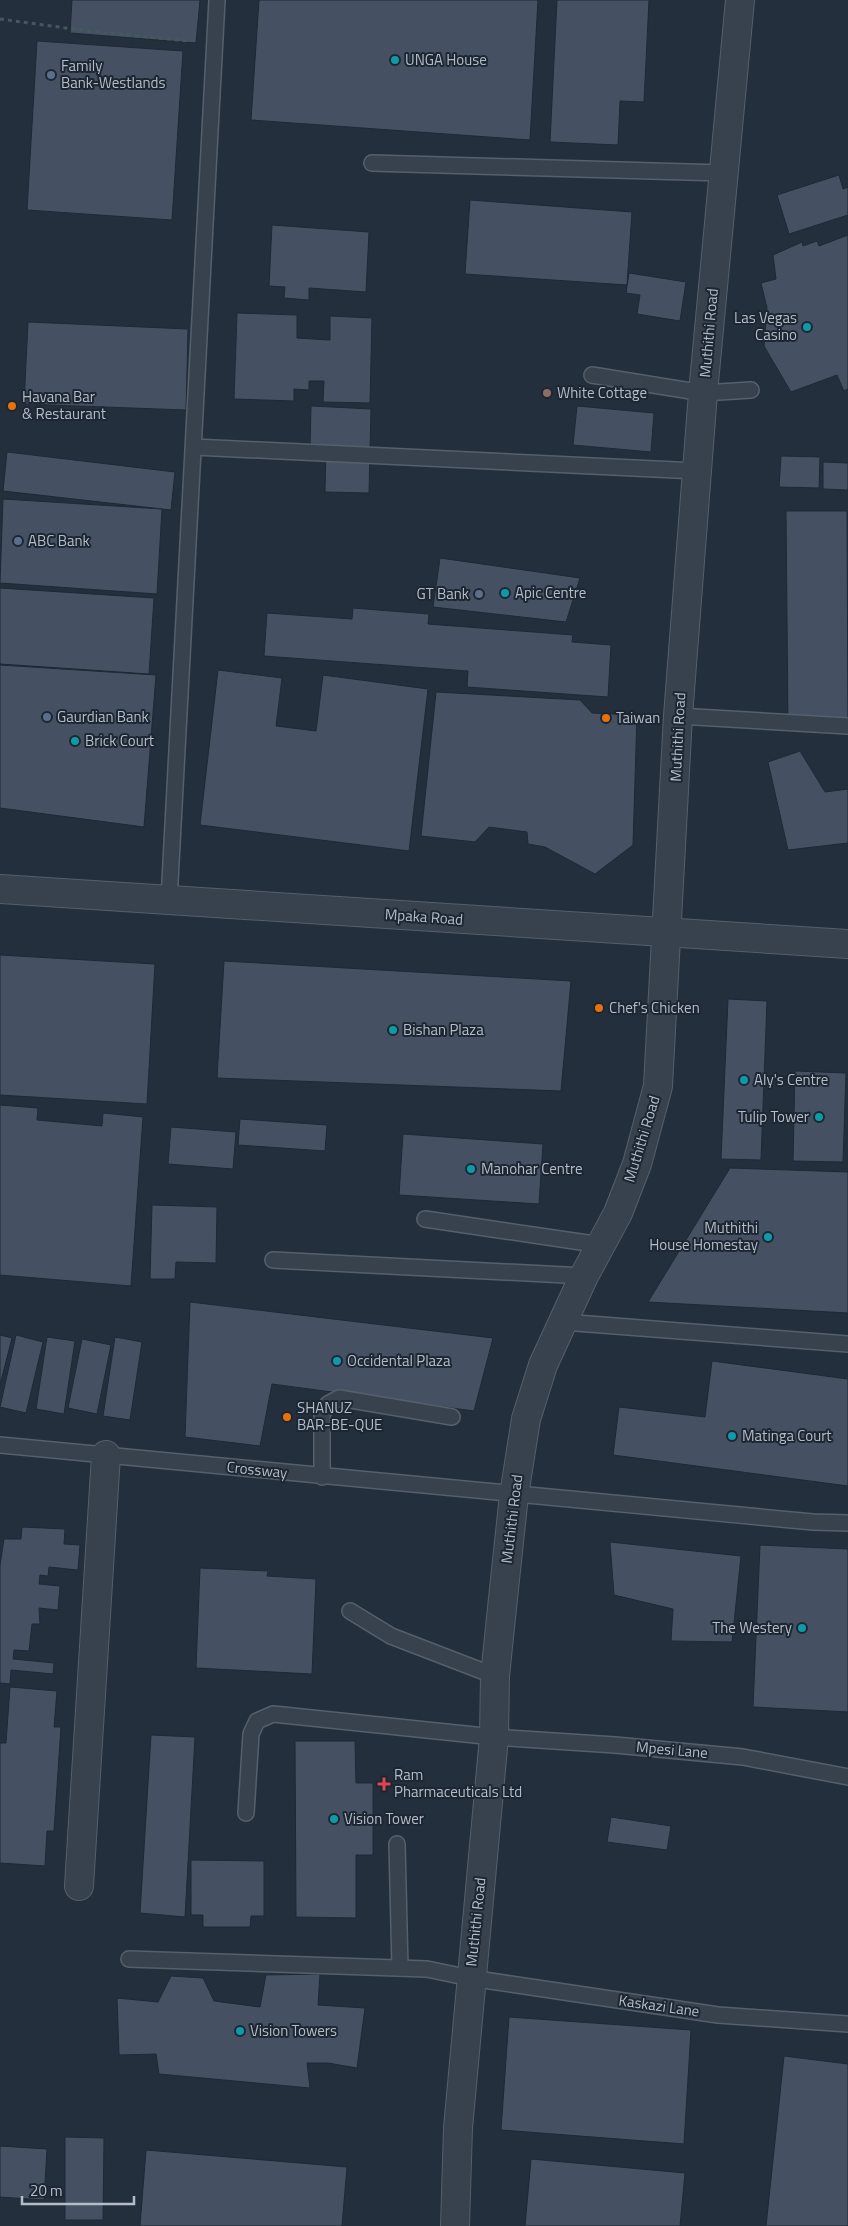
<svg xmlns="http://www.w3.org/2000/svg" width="848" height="2226" viewBox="0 0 848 2226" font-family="'Titillium Web',sans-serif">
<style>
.building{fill:#455162;stroke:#1f2835}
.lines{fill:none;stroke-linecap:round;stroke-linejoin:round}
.lane-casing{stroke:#565f6c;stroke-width:18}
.street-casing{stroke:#565f6c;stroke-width:30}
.path{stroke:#44595c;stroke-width:3;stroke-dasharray:4 4;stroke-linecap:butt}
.lane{stroke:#38414e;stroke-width:15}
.street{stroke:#38414e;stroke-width:28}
.culture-dot{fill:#0f9aa8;stroke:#1d2633;stroke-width:2}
.service-dot{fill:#5c6f8a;stroke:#1d2633;stroke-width:2}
.education-dot{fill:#8d6e63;stroke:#1d2633;stroke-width:2}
.food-dot{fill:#e8710a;stroke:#1d2633;stroke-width:2}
.health-dot{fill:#e0444e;stroke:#1d2633;stroke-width:2}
.labels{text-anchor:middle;stroke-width:4;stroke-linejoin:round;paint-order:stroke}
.poi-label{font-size:15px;fill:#b4bcc9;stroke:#1d2633;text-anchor:start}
.street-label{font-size:15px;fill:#b4bcc9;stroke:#1d2633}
</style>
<rect width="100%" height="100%" fill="#242f3e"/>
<!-- building -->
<g class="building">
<polygon points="72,0 200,0 196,43 70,33"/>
<polygon points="259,0 538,0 530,140 251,120"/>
<polygon points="557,0 649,0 644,102 620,101 618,145 550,142"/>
<polygon points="37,41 183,51 172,220 27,210"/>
<polygon points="839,175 843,189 848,187 848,215 789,234 777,195"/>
<polygon points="470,200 632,212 627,285 465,274"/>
<polygon points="272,225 369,232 366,292 309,288 309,300 284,298 285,287 269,286"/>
<polygon points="848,235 848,389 844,391 837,375 791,392 764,346 767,308 761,283 776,279 773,255 802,242 803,246 817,241 819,246"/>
<polygon points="629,273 686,282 680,321 637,314 640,295 626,293"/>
<polygon points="237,313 297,315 297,338 330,340 330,316 372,318 370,403 323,402 324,381 309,381 309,390 294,389 294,401 234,399"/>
<polygon points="28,322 188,329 186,410 24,404"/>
<polygon points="311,406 371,409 369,493 325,492 326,449 310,448"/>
<polygon points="577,406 654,413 651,452 573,445"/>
<polygon points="7,452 175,472 171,510 3,491"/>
<polygon points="781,456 820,457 819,488 779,487"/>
<polygon points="823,462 848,463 848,490 823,489"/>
<polygon points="3,499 162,509 157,594 0,583"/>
<polygon points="786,511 847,511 848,726 788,727"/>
<polygon points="440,558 580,578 566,622 433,607"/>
<polygon points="0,588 154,598 149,674 0,664"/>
<polygon points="353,608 429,614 428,624 573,635 572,642 611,645 608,697 467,687 468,671 264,656 267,613 352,619"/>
<polygon points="0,665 156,675 144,827 0,808"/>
<polygon points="218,670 282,678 276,726 316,731 323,675 428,689 409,851 200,825"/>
<polygon points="436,692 580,700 592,713 637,715 633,845 595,874 545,847 528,844 527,832 489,827 475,842 421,836"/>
<polygon points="800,751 825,792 848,789 848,843 788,850 768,762"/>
<polygon points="0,955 155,964 147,1104 0,1095"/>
<polygon points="224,961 571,981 561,1091 217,1078"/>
<polygon points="728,999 767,1001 761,1160 721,1159"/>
<polygon points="795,1071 846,1073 843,1162 793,1161"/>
<polygon points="0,1105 38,1108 37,1120 102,1126 103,1113 143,1117 131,1286 0,1275"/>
<polygon points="240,1119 327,1125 325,1151 238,1145"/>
<polygon points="171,1127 236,1132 233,1169 168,1164"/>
<polygon points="403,1134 543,1144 539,1204 399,1195"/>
<polygon points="730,1168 848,1172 848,1313 648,1302"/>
<polygon points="152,1205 217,1207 216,1263 176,1262 175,1279 150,1279"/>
<polygon points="190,1302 493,1338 474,1411 272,1384 260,1446 185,1437"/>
<polygon points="0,1335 12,1338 0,1385"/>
<polygon points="16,1335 43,1342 26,1413 0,1407"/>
<polygon points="47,1337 75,1341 64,1414 36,1409"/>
<polygon points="115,1337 142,1342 130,1420 103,1416"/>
<polygon points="82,1339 111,1345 97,1414 68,1408"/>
<polygon points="712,1361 848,1379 848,1486 613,1455 619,1407 705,1417"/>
<polygon points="22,1527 65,1529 64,1544 80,1545 78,1570 49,1567 48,1576 40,1575 39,1584 60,1586 58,1610 39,1608 40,1624 32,1624 29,1651 14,1650 13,1659 54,1663 53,1674 11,1670 10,1684 0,1683 0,1565 4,1539 21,1539"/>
<polygon points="610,1542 741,1556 732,1642 671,1641 673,1609 614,1595"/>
<polygon points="760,1545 848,1549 848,1712 753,1707"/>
<polygon points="200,1568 268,1571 267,1576 316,1579 312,1674 196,1668"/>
<polygon points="10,1687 57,1691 54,1727 61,1727 54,1831 47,1831 45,1866 0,1863 0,1743 6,1743"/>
<polygon points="151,1735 195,1737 185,1917 140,1913"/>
<polygon points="295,1741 355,1741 356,1783 373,1783 373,1855 356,1855 356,1918 296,1917"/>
<polygon points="611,1817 671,1826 667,1850 607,1842"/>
<polygon points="191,1860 264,1861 264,1916 251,1916 250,1927 203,1927 203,1915 191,1915"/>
<polygon points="320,1974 318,2005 365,2008 357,2068 328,2063 307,2063 310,2088 159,2074 156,2054 119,2055 117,1998 158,2002 171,1976 203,1978 214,2001 260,2007 266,1975"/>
<polygon points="509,2017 691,2030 684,2144 501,2130"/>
<polygon points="784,2056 848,2064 848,2226 766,2226"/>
<polygon points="65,2137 104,2138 103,2220 65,2220"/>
<polygon points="0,2146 47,2149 44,2200 0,2197"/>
<polygon points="146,2150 347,2167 342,2226 140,2226"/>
<polygon points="531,2159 685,2173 680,2226 525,2226"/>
</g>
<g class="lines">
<defs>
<g id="lane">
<polyline points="372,163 723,173"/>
<polyline points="592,375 703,393 751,390"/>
<polyline points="194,447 697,471"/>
<polyline points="678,716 848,726"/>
<polyline points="169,900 217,0"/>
<polyline points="425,1219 601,1245"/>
<polyline points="273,1260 584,1276"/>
<polyline points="563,1322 848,1344"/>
<polyline points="0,1445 813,1522 848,1523"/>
<polyline points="322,1477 322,1414 328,1404 339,1398 452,1417"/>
<polyline points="350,1611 391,1636 495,1676"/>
<polyline points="246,1813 251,1734 257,1721 273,1714 494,1737 615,1745 743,1757 848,1777"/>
<polyline points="397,1844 400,1968"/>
<polyline points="129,1959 427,1969 470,1978 718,2015 848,2024"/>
</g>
<g id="street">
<polyline points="0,889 848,944"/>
<polyline points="79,1886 106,1455"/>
<polyline points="455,2226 458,2128 494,1737 495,1676 502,1608 514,1495 526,1419 543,1365 584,1276 618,1213 637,1164 658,1086 678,716 703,393 740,0"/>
</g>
</defs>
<!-- lane casing -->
<use href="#lane" class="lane-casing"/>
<!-- street casing -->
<use href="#street" class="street-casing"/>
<!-- path -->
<polyline class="path" points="0,19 88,31 188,41"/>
<!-- lane -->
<use href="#lane" class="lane"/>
<!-- street -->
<use href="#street" class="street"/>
</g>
<!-- markers -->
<g class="culture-dot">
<circle cx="395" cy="60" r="5"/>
<circle cx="807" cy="327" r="5"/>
<circle cx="505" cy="593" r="5"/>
<circle cx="75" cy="741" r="5"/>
<circle cx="393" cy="1030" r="5"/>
<circle cx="744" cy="1080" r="5"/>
<circle cx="819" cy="1117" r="5"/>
<circle cx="471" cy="1169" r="5"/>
<circle cx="768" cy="1237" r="5"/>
<circle cx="337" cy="1361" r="5"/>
<circle cx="732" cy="1436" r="5"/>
<circle cx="802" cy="1628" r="5"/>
<circle cx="334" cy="1819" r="5"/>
<circle cx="240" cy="2031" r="5"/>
</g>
<g class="service-dot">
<circle cx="51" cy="75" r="5"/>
<circle cx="18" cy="541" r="5"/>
<circle cx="479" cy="594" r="5"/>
<circle cx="47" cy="717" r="5"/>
</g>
<circle class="education-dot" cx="547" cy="393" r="5"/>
<g class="food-dot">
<circle cx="12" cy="406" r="5"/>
<circle cx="606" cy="718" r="5"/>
<circle cx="599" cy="1008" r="5"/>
<circle cx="287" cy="1417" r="5"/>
</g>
<path class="health-dot" d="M381.5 1776.5h5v5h5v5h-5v5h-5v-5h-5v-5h5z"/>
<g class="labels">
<!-- poi labels -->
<g class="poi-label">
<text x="405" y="65">UNGA House</text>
<text x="61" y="71">Family<tspan x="61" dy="17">Bank-Westlands</tspan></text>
<text x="797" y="323" text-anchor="end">Las Vegas<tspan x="797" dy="17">Casino</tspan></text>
<text x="557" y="398">White Cottage</text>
<text x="22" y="402">Havana Bar<tspan x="22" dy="17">&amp; Restaurant</tspan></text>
<text x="28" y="546">ABC Bank</text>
<text x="515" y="598">Apic Centre</text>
<text x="469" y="599" text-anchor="end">GT Bank</text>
<text x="57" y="722">Gaurdian Bank</text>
<text x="616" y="723">Taiwan</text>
<text x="85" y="746">Brick Court</text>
<text x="609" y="1013">Chef's Chicken</text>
<text x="403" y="1035">Bishan Plaza</text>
<text x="754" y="1085">Aly's Centre</text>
<text x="809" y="1122" text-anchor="end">Tulip Tower</text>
<text x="481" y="1174">Manohar Centre</text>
<text x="758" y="1233" text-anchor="end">Muthithi<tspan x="758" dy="17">House Homestay</tspan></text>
<text x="347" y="1366">Occidental Plaza</text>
<text x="297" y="1413">SHANUZ<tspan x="297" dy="17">BAR-BE-QUE</tspan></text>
<text x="742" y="1441">Matinga Court</text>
<text x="792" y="1633" text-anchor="end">The Westery</text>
<text x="394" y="1780">Ram<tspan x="394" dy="17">Pharmaceuticals Ltd</tspan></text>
<text x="344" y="1824">Vision Tower</text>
<text x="250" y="2036">Vision Towers</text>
</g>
<!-- street labels -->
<g class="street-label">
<text transform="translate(709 333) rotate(-85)" y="5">Muthithi Road</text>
<text transform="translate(678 737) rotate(-87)" y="5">Muthithi Road</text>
<text transform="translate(424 917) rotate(4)" y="5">Mpaka Road</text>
<text transform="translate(642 1139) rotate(-73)" y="5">Muthithi Road</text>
<text transform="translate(257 1470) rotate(6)" y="5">Crossway</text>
<text transform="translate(512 1519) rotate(-83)" y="5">Muthithi Road</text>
<text transform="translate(672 1750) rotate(5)" y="5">Mpesi Lane</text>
<text transform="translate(476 1922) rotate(-84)" y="5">Muthithi Road</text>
<text transform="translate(659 2006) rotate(8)" y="5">Kaskazi Lane</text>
</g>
</g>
<!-- scale -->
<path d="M22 2196v8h112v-8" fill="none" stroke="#b4bcc9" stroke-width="2.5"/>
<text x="30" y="2196" font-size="15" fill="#b4bcc9" stroke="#1d2633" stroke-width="4" paint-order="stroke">20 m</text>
</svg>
